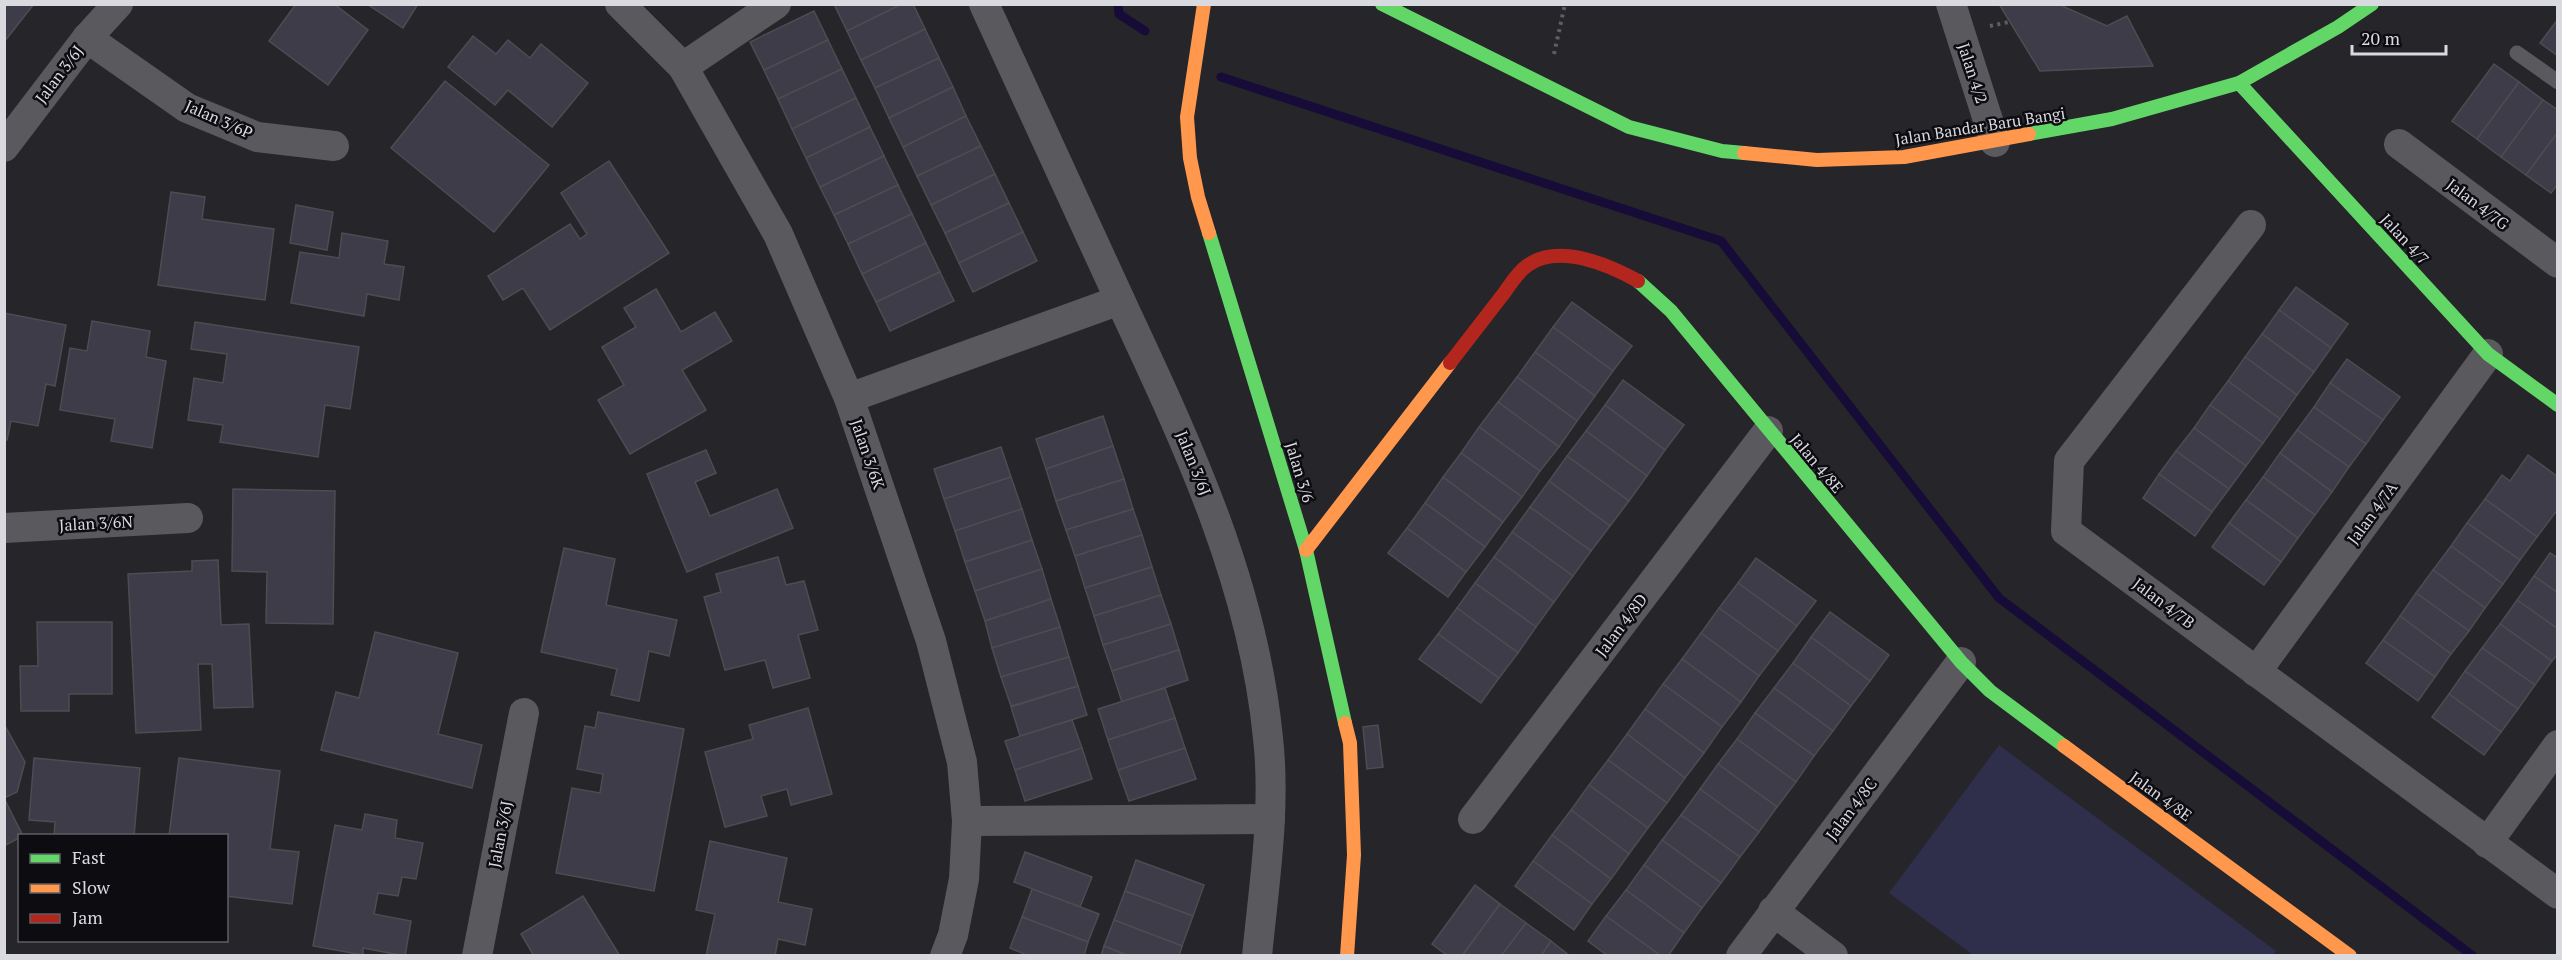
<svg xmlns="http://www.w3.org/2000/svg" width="2562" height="960" viewBox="0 0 2562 960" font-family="'PT Serif',serif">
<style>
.green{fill:#2f2e4b}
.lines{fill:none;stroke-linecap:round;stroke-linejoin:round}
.stream{stroke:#160c37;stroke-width:9}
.building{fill:#3e3c48;stroke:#4c4c52;stroke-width:1.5}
.path{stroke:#5f5f63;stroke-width:4;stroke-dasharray:3 4.5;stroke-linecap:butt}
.lane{stroke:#5a595e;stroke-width:15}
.street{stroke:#5a595e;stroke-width:30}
.fast{stroke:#63d668;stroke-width:14}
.slow{stroke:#ff974d;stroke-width:14}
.jam{stroke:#b3261e;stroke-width:14}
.labels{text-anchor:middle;stroke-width:5;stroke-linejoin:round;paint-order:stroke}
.street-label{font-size:16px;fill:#d9d9e0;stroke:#0c0c11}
</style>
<rect width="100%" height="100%" fill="#25252a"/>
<!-- green -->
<polygon class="green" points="1999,745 2276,951 2273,955 1973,955 1889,893"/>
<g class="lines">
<!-- stream -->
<g class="stream">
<polyline points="1118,4 1119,14 1145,31"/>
<polyline points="1221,77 1721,241 1999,598 2473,956"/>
</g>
</g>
<!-- building -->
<g class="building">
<polygon points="4,4 34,4 4,42"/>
<polygon points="296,4 334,4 368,30 328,85 269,41"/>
<polygon points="367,4 418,4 403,28"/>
<polygon points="834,4 902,4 847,31"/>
<polygon points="902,4 913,4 925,29 861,60 847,31"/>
<polygon points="1999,4 2058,4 2107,26 2127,16 2153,66 2040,71"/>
<polygon points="814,11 828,40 764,70 750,42"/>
<polygon points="2558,19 2558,56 2540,43"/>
<polygon points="925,29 939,58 875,88 861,60"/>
<polygon points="473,36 496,54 508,40 530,58 541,44 588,83 552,127 508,90 495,105 448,67"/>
<polygon points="828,40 842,69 778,99 764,70"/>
<polygon points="939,58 953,87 889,118 875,88"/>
<polygon points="2494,64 2519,82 2477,139 2452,121"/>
<polygon points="842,69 856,98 792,129 778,99"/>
<polygon points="445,81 549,165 494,232 391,148"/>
<polygon points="2519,82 2543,100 2501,157 2477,139"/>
<polygon points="953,87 966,116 903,147 889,118"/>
<polygon points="856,98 870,127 806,158 792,129"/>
<polygon points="2543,100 2558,110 2558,132 2526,175 2501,157"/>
<polygon points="966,116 981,146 917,176 903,147"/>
<polygon points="870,127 884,156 820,187 806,158"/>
<polygon points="2558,132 2558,184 2551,193 2526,175"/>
<polygon points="981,146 995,174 931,205 917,176"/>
<polygon points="884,156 898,185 834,215 820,187"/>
<polygon points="609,161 669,253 550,330 523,288 503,300 488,276 570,224 580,239 587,234 561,193"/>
<polygon points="995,174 1009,203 945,233 931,205"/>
<polygon points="898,185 912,214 848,244 834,215"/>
<polygon points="171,192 205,197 202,219 274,229 265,300 158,285"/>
<polygon points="1009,203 1023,232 959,263 945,233"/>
<polygon points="296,205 333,212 327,250 290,243"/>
<polygon points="912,214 926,243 862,274 848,244"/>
<polygon points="1023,232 1037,261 973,292 959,263"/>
<polygon points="342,233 388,241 384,264 404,267 399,300 367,294 364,316 291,303 300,252 339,258"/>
<polygon points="926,243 940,272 876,302 862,274"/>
<polygon points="940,272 954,301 890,331 876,302"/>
<polygon points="2296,287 2348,324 2331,348 2279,310"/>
<polygon points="656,289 681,332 715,312 732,341 682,370 706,410 630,454 598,400 624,385 602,347 636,327 624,308"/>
<polygon points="1572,302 1632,346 1613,371 1553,327"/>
<polygon points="2279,310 2331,348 2314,372 2262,334"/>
<polygon points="4,313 66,325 55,386 46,384 38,426 11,421 7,440 4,440"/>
<polygon points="92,321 150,331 146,357 166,361 152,448 111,441 115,419 60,410 70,348 87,351"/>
<polygon points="195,322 359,347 350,409 325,405 318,457 220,442 223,425 188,420 194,378 223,383 227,354 191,349"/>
<polygon points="1553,327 1613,371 1595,396 1535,352"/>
<polygon points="2262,334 2314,372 2297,395 2245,357"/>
<polygon points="1535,352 1595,396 1577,421 1517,377"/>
<polygon points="2245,357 2297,395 2280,419 2228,381"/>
<polygon points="2347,359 2400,397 2383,420 2330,383"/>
<polygon points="1517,377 1577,421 1559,447 1498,402"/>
<polygon points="1623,380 1684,425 1665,450 1605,405"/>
<polygon points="2228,381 2280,419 2263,443 2210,405"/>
<polygon points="2330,383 2383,420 2366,444 2314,407"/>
<polygon points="1498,402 1559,447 1540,471 1479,427"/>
<polygon points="1605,405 1665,450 1647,476 1586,431"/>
<polygon points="2210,405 2263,443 2246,466 2194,428"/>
<polygon points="2314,407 2366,444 2349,467 2297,430"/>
<polygon points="1103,416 1113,446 1046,469 1036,439"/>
<polygon points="1479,427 1540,471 1522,497 1461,453"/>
<polygon points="2194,428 2246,466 2229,489 2176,451"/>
<polygon points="2297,430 2349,467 2332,492 2280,453"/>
<polygon points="1586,431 1647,476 1629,501 1567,456"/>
<polygon points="1113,446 1124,479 1056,501 1046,469"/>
<polygon points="1001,447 1011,477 944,499 934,469"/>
<polygon points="706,450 716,473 695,482 710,516 777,489 793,528 687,572 647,474"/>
<polygon points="2176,451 2229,489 2212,512 2159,474"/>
<polygon points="1461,453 1522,497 1503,522 1443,477"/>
<polygon points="2280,453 2332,492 2315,515 2263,477"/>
<polygon points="2528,455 2558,477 2558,509 2537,537 2485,499 2502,475 2510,481"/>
<polygon points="1567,456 1629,501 1610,526 1549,481"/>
<polygon points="2159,474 2212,512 2195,536 2143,498"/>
<polygon points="1011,477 1022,509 955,531 944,499"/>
<polygon points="1443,477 1503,522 1485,547 1425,503"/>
<polygon points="2263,477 2315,515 2298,538 2246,500"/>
<polygon points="1124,479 1133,509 1066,530 1056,501"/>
<polygon points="1549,481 1610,526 1591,551 1530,507"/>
<polygon points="233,489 335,491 333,624 266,623 267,572 232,571"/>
<polygon points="2485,499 2537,537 2520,560 2467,523"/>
<polygon points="2246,500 2298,538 2281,562 2229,523"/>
<polygon points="1425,503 1485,547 1466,572 1407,528"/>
<polygon points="1530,507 1591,551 1573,576 1512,532"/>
<polygon points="1022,509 1032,540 965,562 955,531"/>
<polygon points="1133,509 1142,535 1075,556 1066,530"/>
<polygon points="2229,523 2281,562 2264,585 2212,547"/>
<polygon points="2467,523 2520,560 2503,584 2451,546"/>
<polygon points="1407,528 1466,572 1448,597 1388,553"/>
<polygon points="1512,532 1573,576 1554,602 1494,557"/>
<polygon points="1142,535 1152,567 1085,588 1075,556"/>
<polygon points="1032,540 1042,569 975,591 965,562"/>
<polygon points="2451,546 2503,584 2485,608 2433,570"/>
<polygon points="564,548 615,559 606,605 677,620 669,656 649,651 639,701 611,695 617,669 541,652"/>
<polygon points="2550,553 2558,558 2558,593 2534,576"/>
<polygon points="778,557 786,585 804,581 818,630 798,635 810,678 773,688 765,660 725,670 704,597 721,592 716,574"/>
<polygon points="1494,557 1554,602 1536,627 1475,583"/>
<polygon points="1756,558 1816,601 1797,626 1738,583"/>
<polygon points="218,560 221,625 249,624 253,707 214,708 212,664 198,664 201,730 136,733 128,574 192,571 192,561"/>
<polygon points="1152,567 1161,595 1094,616 1085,588"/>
<polygon points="1042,569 1051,599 985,621 975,591"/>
<polygon points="2433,570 2485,608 2469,631 2416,593"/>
<polygon points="2534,576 2558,593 2558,629 2517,600"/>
<polygon points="1475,583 1536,627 1518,653 1457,608"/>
<polygon points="1738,583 1797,626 1778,651 1719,608"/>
<polygon points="2416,593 2469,631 2451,654 2400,616"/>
<polygon points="1161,595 1171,624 1103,645 1094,616"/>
<polygon points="1051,599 1060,627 992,648 985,621"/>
<polygon points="2517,600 2558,629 2558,654 2552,661 2500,624"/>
<polygon points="1457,608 1518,653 1499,678 1438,634"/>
<polygon points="1719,608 1778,651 1759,676 1701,633"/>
<polygon points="1830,612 1889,655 1870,681 1811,637"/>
<polygon points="2400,616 2451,654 2435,677 2383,640"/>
<polygon points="37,622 112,622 112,694 69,694 69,711 21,711 20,666 38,666"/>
<polygon points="1171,624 1179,650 1112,671 1103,645"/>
<polygon points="2500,624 2552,661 2535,685 2482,648"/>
<polygon points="1060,627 1069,657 1001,677 992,648"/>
<polygon points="375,632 458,653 438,734 482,745 472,788 321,750 336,692 359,698"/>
<polygon points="1701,633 1759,676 1741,702 1682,659"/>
<polygon points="1438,634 1499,678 1481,703 1419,659"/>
<polygon points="1811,637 1870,681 1851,706 1793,663"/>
<polygon points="2383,640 2435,677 2418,701 2366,663"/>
<polygon points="2482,648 2535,685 2518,709 2465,671"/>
<polygon points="1179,650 1188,680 1122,702 1112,671"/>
<polygon points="1069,657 1078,686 1011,706 1001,677"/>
<polygon points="1682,659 1741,702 1722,727 1663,684"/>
<polygon points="1793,663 1851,706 1833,731 1774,688"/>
<polygon points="2465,671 2518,709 2501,732 2449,694"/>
<polygon points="1663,684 1722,727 1704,753 1645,709"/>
<polygon points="1078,686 1087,715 1020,736 1011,707"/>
<polygon points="1165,688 1175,718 1108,740 1098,709"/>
<polygon points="1774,688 1833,731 1814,756 1755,713"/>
<polygon points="2449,694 2501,732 2484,755 2432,717"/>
<polygon points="808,708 832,794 791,805 787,789 761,796 767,816 725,827 705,752 753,739 749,725"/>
<polygon points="1645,709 1704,753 1685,778 1627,734"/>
<polygon points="598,712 684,729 654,891 556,873 572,788 600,793 603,774 577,769 585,726 595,728"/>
<polygon points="1755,713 1814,756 1796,782 1737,739"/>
<polygon points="1175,718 1185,748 1118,770 1108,740"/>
<polygon points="1072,720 1082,748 1015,770 1005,741"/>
<polygon points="4,724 25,762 17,792 4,798"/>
<polygon points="1378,725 1383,767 1367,769 1363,727"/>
<polygon points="1627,734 1685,778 1667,803 1608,760"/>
<polygon points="1737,739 1796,782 1777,807 1718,764"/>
<polygon points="1082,748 1092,779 1025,801 1015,770"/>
<polygon points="1185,748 1196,779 1129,801 1118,770"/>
<polygon points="34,758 140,768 134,836 54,836 55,822 29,820"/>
<polygon points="179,758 280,771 270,849 299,852 292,904 226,896 226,836 169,836"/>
<polygon points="1608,760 1667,803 1648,828 1589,785"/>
<polygon points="1718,764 1777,807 1759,832 1700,789"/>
<polygon points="1589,785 1648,828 1629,854 1571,810"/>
<polygon points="1700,789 1759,832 1740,857 1681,815"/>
<polygon points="4,798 23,836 4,846"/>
<polygon points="1571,810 1629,854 1611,879 1552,835"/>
<polygon points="365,814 397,820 395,838 423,843 416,879 402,877 398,896 378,893 374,914 411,921 405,956 363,948 363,955 313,946 335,825 362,830"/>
<polygon points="1681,815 1740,857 1721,883 1662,840"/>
<polygon points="1552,835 1611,879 1592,904 1533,861"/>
<polygon points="1662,840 1721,883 1702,908 1644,865"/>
<polygon points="710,841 787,858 778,902 812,909 805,945 778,939 775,956 706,956 715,914 696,910"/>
<polygon points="1025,852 1092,877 1080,907 1014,882"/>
<polygon points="1136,860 1204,885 1193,916 1125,891"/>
<polygon points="1533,861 1592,904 1574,930 1515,886"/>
<polygon points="1644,865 1702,908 1684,933 1626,890"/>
<polygon points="1475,885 1500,904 1462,956 1448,956 1432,944"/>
<polygon points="1032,889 1099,914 1088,942 1022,917"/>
<polygon points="1626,890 1684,933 1668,956 1661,956 1606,916"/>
<polygon points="1125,891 1193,916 1182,946 1114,920"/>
<polygon points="583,896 620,956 534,956 521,934"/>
<polygon points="1500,904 1526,923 1501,956 1462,956"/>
<polygon points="1606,916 1661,956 1608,956 1588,941"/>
<polygon points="1022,917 1088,942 1084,956 1029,956 1010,948"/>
<polygon points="1114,920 1182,946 1179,956 1129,956 1104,946"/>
<polygon points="1526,923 1551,941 1541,956 1501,956"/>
<polygon points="1551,941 1570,956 1541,956"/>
<polygon points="1104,946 1129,956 1101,956"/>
</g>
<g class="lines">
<!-- path -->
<g class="path">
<polyline points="1990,26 2009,22"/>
<polyline points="1554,54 1565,4"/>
</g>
<!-- lane -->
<polyline class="lane" points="2517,53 2558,82"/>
<!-- street -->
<g class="street">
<polyline points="620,4 683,67 778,234 849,398 931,641 962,762 967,821 964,879 953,935 945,956"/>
<path d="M984 4C1031 107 1079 210 1126 313 1190 450 1253 585 1268 738 1276 810 1264 884 1257 956"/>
<polyline points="1951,4 1995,142"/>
<polyline points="87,38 187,108 257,137 334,146"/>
<polyline points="683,67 776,4"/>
<polyline points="2399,144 2558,263"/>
<polyline points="4,147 87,38 118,4"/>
<polyline points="2251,225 2069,461 2066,531 2558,894"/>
<polyline points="849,398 1120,300"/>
<polyline points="4,528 188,518"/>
<polyline points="2256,672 2488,354"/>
<polyline points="1473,819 1768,431"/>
<polyline points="967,821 1270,819"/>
<polyline points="2487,843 2558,745"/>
<polyline points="1773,911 1833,956"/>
<polyline points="477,956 524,713"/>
<polyline points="1741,956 1961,662"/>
</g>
<!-- fast -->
<g class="fast">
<polyline points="1382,4 1629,127 1722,151 1744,153"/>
<polyline points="2239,83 2488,354 2558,405"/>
<polyline points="2029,134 2112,119 2239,83 2338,27 2372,4"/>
<polyline points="1209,233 1306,550 1345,723"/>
<polyline points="1638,281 1671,311 1961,662 1990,691 2064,746"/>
</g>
<!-- slow -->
<g class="slow">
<polyline points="1204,4 1187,117 1190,158 1198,197 1209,233"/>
<polyline points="1744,153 1817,160 1904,157 2029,134"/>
<polyline points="1306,550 1450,363"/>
<polyline points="1345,723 1350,743 1354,855 1347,956"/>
<polyline points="2064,746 2350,956"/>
</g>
<!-- jam -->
<path class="jam" d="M1450 363C1467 341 1484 319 1501 297 1509 287 1517 272 1528 265 1559 243 1609 265 1638 281"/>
</g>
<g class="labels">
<!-- street labels -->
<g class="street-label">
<text transform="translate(1973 73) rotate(72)" y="6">Jalan 4/2</text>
<text transform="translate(59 74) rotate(-53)" y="6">Jalan 3/6J</text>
<text transform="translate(219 119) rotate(24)" y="6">Jalan 3/6P</text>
<text transform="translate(1980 126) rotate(-9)" y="6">Jalan Bandar Baru Bangi</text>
<text transform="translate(2478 204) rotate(37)" y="6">Jalan 4/7G</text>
<text transform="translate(2405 239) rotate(47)" y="6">Jalan 4/7</text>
<text transform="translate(868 454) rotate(71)" y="6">Jalan 3/6K</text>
<text transform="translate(1194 463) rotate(68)" y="6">Jalan 3/6J</text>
<text transform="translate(1817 463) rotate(50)" y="6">Jalan 4/8E</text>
<text transform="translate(1300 472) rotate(73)" y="6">Jalan 3/6</text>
<text transform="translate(2372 513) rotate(-54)" y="6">Jalan 4/7A</text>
<text transform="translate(96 523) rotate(-3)" y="6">Jalan 3/6N</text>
<text transform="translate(2164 603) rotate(37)" y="6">Jalan 4/7B</text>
<text transform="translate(1621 625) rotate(-53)" y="6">Jalan 4/8D</text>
<text transform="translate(2161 796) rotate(36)" y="6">Jalan 4/8E</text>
<text transform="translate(1851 809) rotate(-53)" y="6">Jalan 4/8C</text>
<text transform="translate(500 834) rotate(-79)" y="6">Jalan 3/6J</text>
</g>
</g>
<!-- border -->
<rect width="2562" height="960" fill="none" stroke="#d9d9e0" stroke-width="12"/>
<!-- legend -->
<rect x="18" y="834" width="210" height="108" fill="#0c0c11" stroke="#5e5e64" stroke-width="1.5"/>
<rect x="30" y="854" width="30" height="9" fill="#63d668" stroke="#5e5e64" stroke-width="1.5"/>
<text x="72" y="864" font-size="18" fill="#d9d9e0">Fast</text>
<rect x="30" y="884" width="30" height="9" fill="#ff974d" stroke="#5e5e64" stroke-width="1.5"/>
<text x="72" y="894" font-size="18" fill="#d9d9e0">Slow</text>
<rect x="30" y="914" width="30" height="9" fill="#b3261e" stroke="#5e5e64" stroke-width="1.5"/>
<text x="72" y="924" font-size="18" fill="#d9d9e0">Jam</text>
<!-- scale -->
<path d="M2352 45v9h94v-9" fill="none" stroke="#d9d9e0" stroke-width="3"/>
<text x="2361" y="45" font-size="18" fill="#d9d9e0" stroke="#0c0c11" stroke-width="4.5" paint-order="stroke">20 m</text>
</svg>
